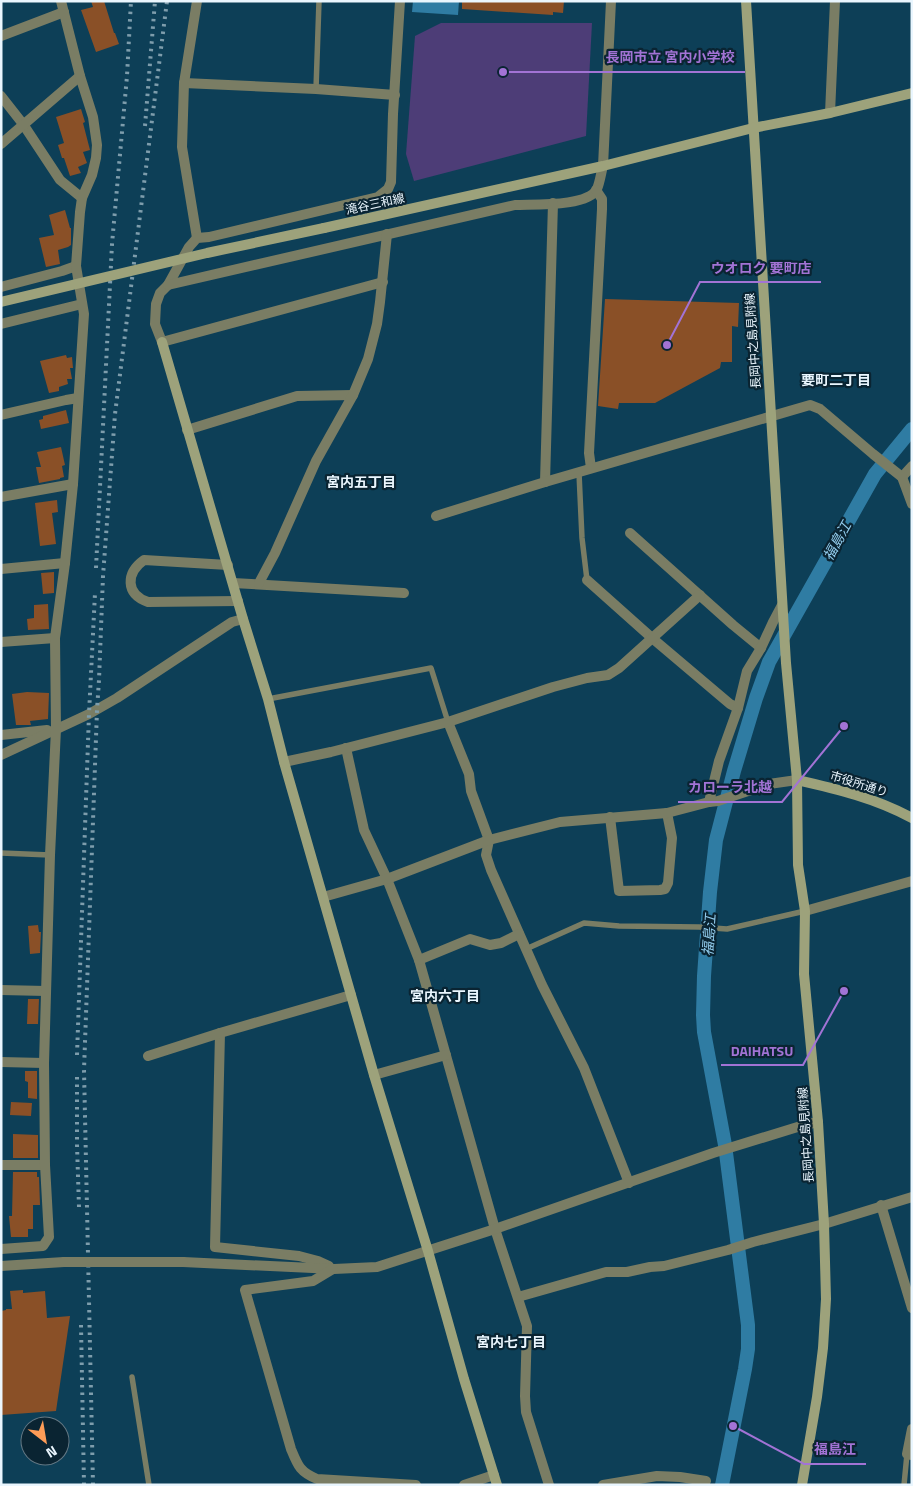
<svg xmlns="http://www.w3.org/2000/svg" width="913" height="1486" viewBox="0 0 913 1486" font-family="'Titillium Web','Noto Sans JP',sans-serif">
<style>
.green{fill:#4d3d77}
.water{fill:#2f7ca3}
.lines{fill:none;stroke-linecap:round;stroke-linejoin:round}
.canal{stroke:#2f7ca3;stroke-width:14}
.building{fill:#8a5027}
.lane{stroke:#7a7d64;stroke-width:5.5}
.street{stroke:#7a7d64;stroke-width:10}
.secondary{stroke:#9da27b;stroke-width:10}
.rail{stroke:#7e9dac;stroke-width:4;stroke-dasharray:2.5 5;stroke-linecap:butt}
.street-bridge{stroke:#7a7d64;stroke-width:10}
.secondary-bridge{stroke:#9da27b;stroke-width:10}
.labels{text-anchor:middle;stroke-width:4.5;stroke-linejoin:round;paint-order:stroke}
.street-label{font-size:12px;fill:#eaf6fe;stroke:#0a2432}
.neighbourhood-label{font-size:14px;font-weight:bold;fill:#eaf6fe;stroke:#0a2432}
.water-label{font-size:14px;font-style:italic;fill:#93cdee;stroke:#0a2432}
.leader{fill:none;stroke:#a273d5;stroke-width:2}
.callout-dot{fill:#a273d5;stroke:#0a2432;stroke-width:2}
.callout-label{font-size:14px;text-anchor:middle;font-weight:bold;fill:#a273d5;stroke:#0a2432;stroke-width:4.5;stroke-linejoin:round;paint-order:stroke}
</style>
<rect width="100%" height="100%" fill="#0d3f57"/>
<!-- green -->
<polygon class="green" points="441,23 592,23 586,136 414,181 406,154 415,36"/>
<!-- water -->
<polygon class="water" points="413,1 459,1 458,15 412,12"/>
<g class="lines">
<!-- canal -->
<polyline class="canal" points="722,1485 745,1369 748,1349 748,1325 725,1145 704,1032 703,1015 704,976 710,892 716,840 734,771 756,698 769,662 875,474 912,429"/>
</g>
<!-- building -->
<g class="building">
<polygon points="91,1 104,1 114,33 115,33 119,44 96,52 81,10 93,7"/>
<polygon points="462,1 564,1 563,13 553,12 553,15 462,9"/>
<polygon points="81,109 85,122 83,123 90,150 83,152 87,163 78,167 81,173 70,176 64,158 62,158 58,145 64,143 56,117"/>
<polygon points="65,210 70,228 71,228 71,245 68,247 58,250 60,264 46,267 39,238 54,235 49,215"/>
<polygon points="605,299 739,303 738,327 732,326 732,362 721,362 720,368 655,403 619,403 618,409 598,406"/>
<polygon points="66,355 67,358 72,357 73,368 70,368 72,379 67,379 68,384 59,387 59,391 49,393 40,361"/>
<polygon points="66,410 69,423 41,429 39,420 43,419 43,416"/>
<polygon points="61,447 65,465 62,466 64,477 60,478 60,479 39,483 36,467 41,467 37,452"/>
<polygon points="57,500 58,512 52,513 56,544 40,546 35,503"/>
<polygon points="54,572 54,593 43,594 41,573"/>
<polygon points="48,604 49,629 28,630 27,619 34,618 34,605"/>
<polygon points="27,692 49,693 48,719 30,721 31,725 16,725 12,694"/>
<polygon points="38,925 39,932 41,932 40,953 30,954 28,926"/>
<polygon points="28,999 39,999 38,1024 27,1024"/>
<polygon points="25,1071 37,1071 37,1099 28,1098 28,1082 25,1081"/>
<polygon points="11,1102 32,1103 31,1116 10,1115"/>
<polygon points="13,1134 38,1135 38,1158 13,1158"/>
<polygon points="13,1172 37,1172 37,1177 39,1177 40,1205 33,1205 33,1229 28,1229 28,1237 11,1237 9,1216 12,1216"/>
<polygon points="23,1290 23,1293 45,1291 47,1318 70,1316 56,1411 1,1415 1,1311 6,1310 6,1309 12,1309 10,1291"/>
</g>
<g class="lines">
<!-- lane -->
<g class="lane">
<polyline points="316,89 319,1"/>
<polyline points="579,473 582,538 587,580"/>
<polyline points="268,699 431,668 448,722"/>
<polyline points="1,853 50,855"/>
<polyline points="526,949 584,923 619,926 699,927 727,929 805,911"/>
<polyline points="132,1377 149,1485"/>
<polyline points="904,1485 907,1454"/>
</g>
<!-- street -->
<g class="street">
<polyline points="1,36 64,12"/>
<polyline points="184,83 316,89 395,95"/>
<polyline points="1,96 23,124 60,180 82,198"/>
<polyline points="830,113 835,1"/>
<polyline points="1,144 80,76"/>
<polyline points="197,238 182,147 184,83 197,1"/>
<polyline points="383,282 162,342 155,324 156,304 160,293 168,285 189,247 197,238 209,237 378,197 388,189 391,182 393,114 400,1"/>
<path d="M168 285 515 205C533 204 588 207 597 189 600 182 601 173 603 166L611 1"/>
<polyline points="1,287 62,271 76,266"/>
<polyline points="1,324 82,304"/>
<polyline points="1,415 66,400 78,398"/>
<polyline points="187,430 297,396 353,395"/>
<polyline points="591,468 589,453 602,209 602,199 596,190"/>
<polyline points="902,477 912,466"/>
<polyline points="545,482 553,203"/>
<polyline points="1,497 73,484"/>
<polyline points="436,516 545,482 810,405 820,409 873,454 902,477 912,504"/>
<polyline points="630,533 733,625 761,648"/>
<path d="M228 565 144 560C126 573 125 594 148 602L238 601"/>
<polyline points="1,569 65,563"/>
<polyline points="587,580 652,638 730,704 738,708"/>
<polyline points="233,583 404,593"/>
<polyline points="259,583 275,553 316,461 353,395 368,359 377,324 380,302 387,234"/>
<polyline points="1,642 55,638"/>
<polyline points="448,722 469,774 471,791 489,840 486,855 491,870 542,985 584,1068 629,1183"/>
<polyline points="1,735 47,730"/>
<polyline points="346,748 364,830 387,879 419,960 495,1229 527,1326 525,1396 526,1412 549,1485"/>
<polyline points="1,755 89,714 117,698 232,622 243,619"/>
<polyline points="284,762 331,752 448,722 553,687 587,678 608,675 619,668 700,595"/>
<polyline points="709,802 719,761 738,708 747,671 761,648 773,622 782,605"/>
<polyline points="610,817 619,891 660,890 665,889 668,883 672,838 667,813"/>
<polyline points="323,897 387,879 489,840 560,822 667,813 709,802 718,801 769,784 797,780"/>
<polyline points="805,911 912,881"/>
<polyline points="419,960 470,939 490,945 501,943 519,934"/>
<polyline points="1,990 46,991"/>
<polyline points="220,1033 215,1247 299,1256 318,1261 329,1266"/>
<polyline points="148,1056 220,1033 351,995"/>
<polyline points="1,1062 44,1063"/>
<polyline points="374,1075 446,1055"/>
<polyline points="1,1165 45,1165"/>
<polyline points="881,1205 912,1308"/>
<polyline points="1,1249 43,1246 49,1237 45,1165 44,1063 50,855 56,729 55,638 65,563 73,484 84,314 76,266 80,212 82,198 92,175 96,158 97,145 93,117 80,76 61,1"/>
<polyline points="183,1262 334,1269 377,1267 495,1229 713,1153 804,1125 818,1122"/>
<polyline points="1,1266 64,1262"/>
<path d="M333 1269 313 1281 245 1290 291 1449C298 1466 300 1472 317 1479L416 1485"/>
<polyline points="518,1297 606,1272 627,1272 650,1267 664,1266 728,1250 753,1242 824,1224 912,1197"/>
<polyline points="912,1429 907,1454 912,1455"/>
<polyline points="464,1485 494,1475"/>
<polyline points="603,1485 657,1476 680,1477 706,1481"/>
</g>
<!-- secondary -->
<g class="secondary">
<polyline points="746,1 786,663 797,780 798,865 805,911 804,974 818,1122 824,1224 826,1299 823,1348 817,1397 802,1485"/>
<polyline points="324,228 603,166 753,128 830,113 912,93"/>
<polyline points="162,342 243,619 268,699 284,762 374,1075 428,1251 464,1379 497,1485"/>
<path d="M797 780C837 789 875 798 912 818"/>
</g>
<!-- rail -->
<g class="rail">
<polyline points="145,126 155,1"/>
<polyline points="96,568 112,244 127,76 131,1"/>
<polyline points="77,1055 89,714 95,593"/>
<polyline points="77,1077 77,1145 79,1207"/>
<polyline points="81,1325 84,1485"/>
<polyline points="93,1485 84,1070 97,710 99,680 103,576 115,414 167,1"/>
</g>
<!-- street-bridge -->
<polyline class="street-bridge" points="64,1262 183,1262"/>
<!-- secondary-bridge -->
<polyline class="secondary-bridge" points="1,302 207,253 324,228"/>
</g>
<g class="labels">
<!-- street labels -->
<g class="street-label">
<text transform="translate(375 204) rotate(-12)" y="4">滝谷三和線</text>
<text transform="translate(753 341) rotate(-94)" y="4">長岡中之島見附線</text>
<text transform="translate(859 784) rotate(17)" y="4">市役所通り</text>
<text transform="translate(806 1135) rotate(-94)" y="4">長岡中之島見附線</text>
</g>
<!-- neighbourhood labels -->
<g class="neighbourhood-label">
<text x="836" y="385">要町二丁目</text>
<text x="361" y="487">宮内五丁目</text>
<text x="445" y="1001">宮内六丁目</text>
<text x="511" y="1347">宮内七丁目</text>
</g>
<!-- water labels -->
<g class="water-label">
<text transform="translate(837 541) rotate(-61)" y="5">福島江</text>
<text transform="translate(709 935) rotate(-86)" y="5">福島江</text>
</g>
</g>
<!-- callouts -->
<path class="leader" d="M503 72L596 72H745M667 345L700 282H821M844 726L782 802H678M844 991L803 1065H721M733 1426L804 1464H866"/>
<g class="callout-dot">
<circle cx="503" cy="72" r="5"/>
<circle cx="667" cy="345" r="5"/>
<circle cx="844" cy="726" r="5"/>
<circle cx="844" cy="991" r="5"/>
<circle cx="733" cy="1426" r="5"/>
</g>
<g class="callout-label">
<text x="670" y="62">長岡市立 宮内小学校</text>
<text x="761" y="273">ウオロク 要町店</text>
<text x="730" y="792">カローラ北越</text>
<text x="762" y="1056">DAIHATSU</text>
<text x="835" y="1454">福島江</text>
</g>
<!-- border -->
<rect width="913" height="1486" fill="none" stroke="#eaf6fe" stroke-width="5"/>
<!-- north arrow -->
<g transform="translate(45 1441) rotate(149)"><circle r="24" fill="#0a2432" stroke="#647884"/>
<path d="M0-4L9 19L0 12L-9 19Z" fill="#fe9c57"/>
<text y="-8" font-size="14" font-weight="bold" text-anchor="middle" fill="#eaf6fe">N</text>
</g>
</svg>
